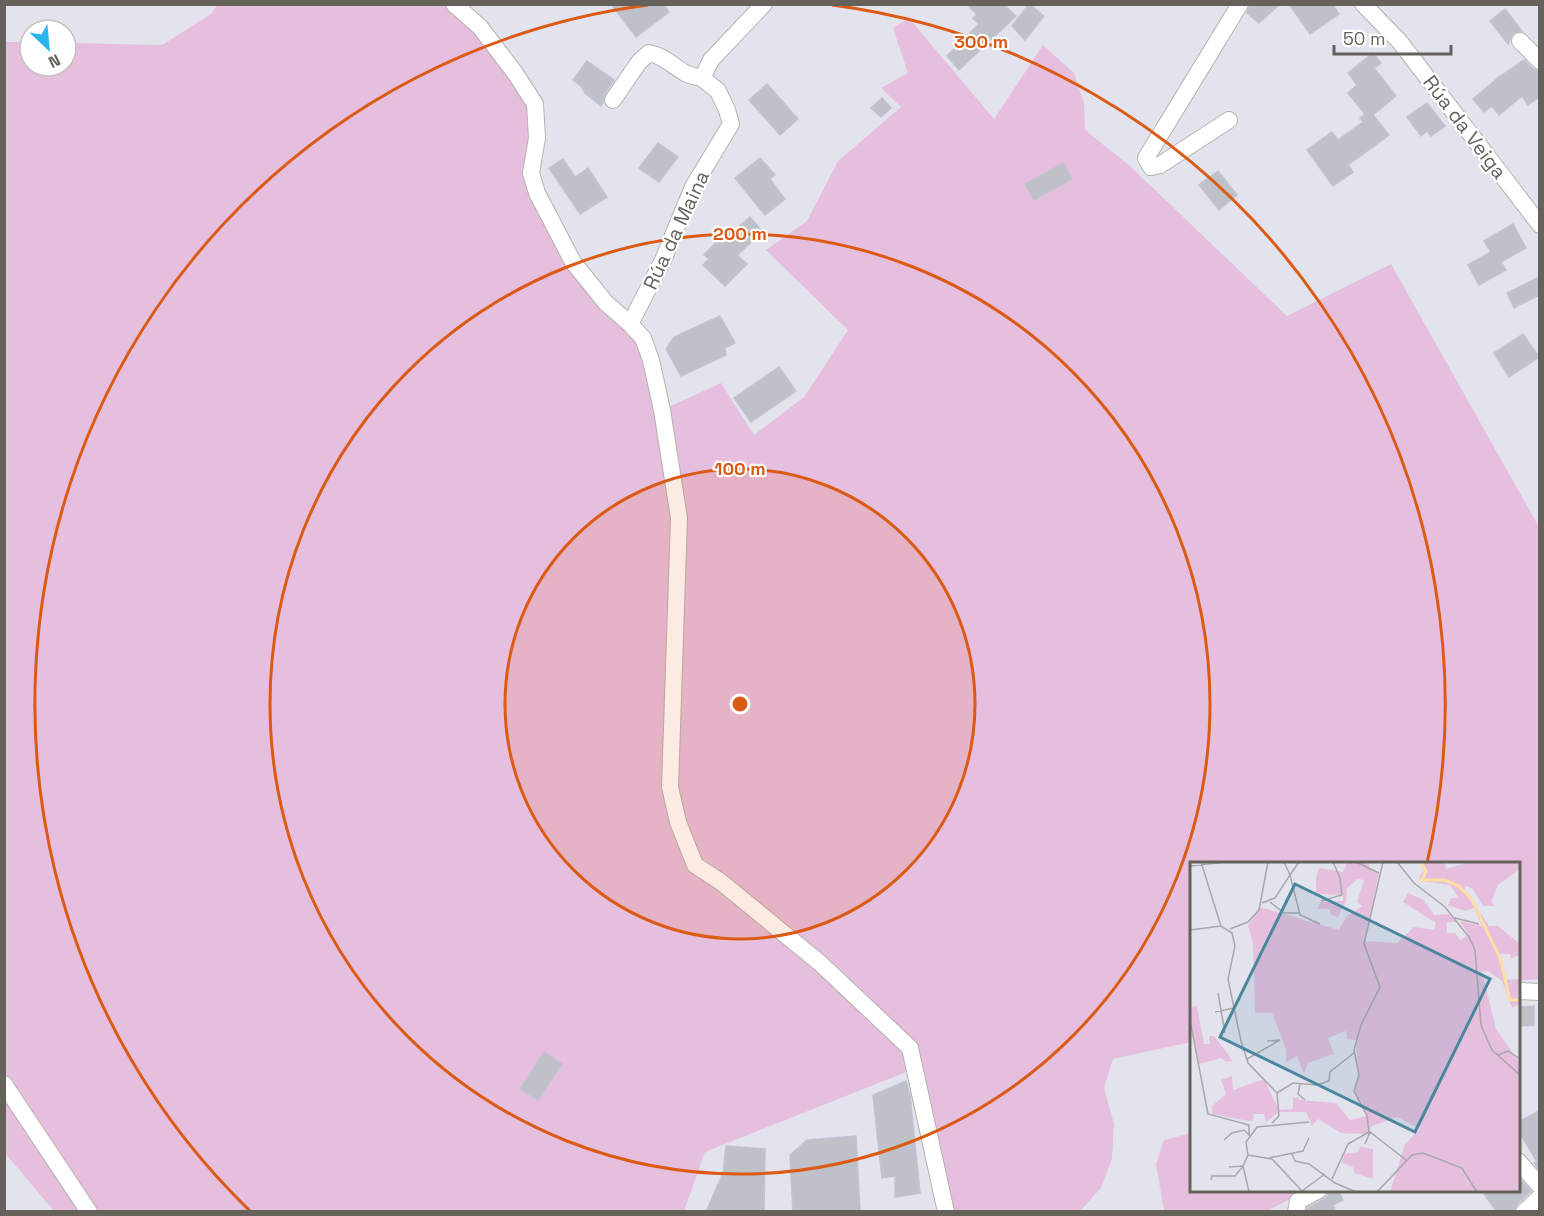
<svg xmlns="http://www.w3.org/2000/svg" width="1544" height="1216" viewBox="0 0 1544 1216" font-family="'Space Grotesk',sans-serif">
<style>
.green{fill:#e7bfde}
.building{fill:#bfc1c9;stroke:#c1c3d3;stroke-width:1.5}
.lines{fill:none;stroke-linecap:round;stroke-linejoin:round}
.street-casing{stroke:#b4b3ac;stroke-width:18}
.street{stroke:#fff;stroke-width:16}
.ring{fill:none;stroke:#db5a14;stroke-width:3}
.labels{text-anchor:middle;stroke-width:4.5;stroke-linejoin:round;paint-order:stroke}
.street-label{font-size:20px;fill:#64625b;stroke:#fff}
.inset-river{fill:none;stroke:#ffdea2;stroke-width:3}
.inset-road{fill:none;stroke:#a8a7aa;stroke-width:1.5}
.view{fill:#4a879d;fill-opacity:0.15;stroke:#4a879d;stroke-width:3}
.inset-edge{fill:none;stroke:#64625b;stroke-width:3}
.centre{fill:#db5a14;stroke:#fff;stroke-width:3}
.ring-label{font-size:18px;text-anchor:middle;font-weight:bold;fill:#db5a14;stroke:#fff;stroke-width:4.5;stroke-linejoin:round;paint-order:stroke}
</style>
<rect width="100%" height="100%" fill="#e3e3ee"/>
<!-- green -->
<g class="green">
<polygon points="217,5 454,5 535,104 531,173 573,262 643,338 662,410 721,383 754,435 804,397 848,330 766,250 807,221 838,161 901,107 881,88 908,73 893,28 909,18 994,119 1043,45 1074,73 1084,103 1085,130 1130,166 1287,316 1391,264 1539,527 1539,979 1519,981 1518,864 1192,864 1191,1042 1113,1059 1104,1088 1114,1124 1112,1159 1101,1188 1080,1211 946,1211 914,1069 705,1152 684,1211 54,1211 4,1152 4,42 30,42 30,66 66,66 66,43 162,45 211,14"/>
<polygon points="1191,1133 1192,1190 1306,1191 1267,1211 1164,1211 1156,1164 1164,1140"/>
</g>
<!-- building -->
<g class="building">
<polygon points="611,4 663,4 669,12 636,37"/>
<polygon points="967,4 1003,4 1016,16 959,70 947,56 979,24 973,18 977,15"/>
<polygon points="1029,4 1044,16 1025,40 1012,26"/>
<polygon points="1250,4 1280,4 1259,23 1247,13"/>
<polygon points="1289,4 1332,4 1339,14 1310,34"/>
<polygon points="1505,9 1522,31 1513,33 1508,44 1490,21"/>
<polygon points="1373,53 1381,63 1374,68 1396,96 1373,115 1389,135 1348,165 1353,172 1333,186 1307,150 1332,132 1338,140 1363,122 1360,118 1365,114 1348,93 1357,85 1348,73"/>
<polygon points="1524,60 1533,69 1539,71 1539,97 1528,105 1522,96 1499,115 1492,106 1484,112 1473,99 1499,77"/>
<polygon points="587,61 614,80 604,95 603,103 601,106 585,93 581,86 573,80"/>
<polygon points="767,84 798,119 780,135 749,100"/>
<polygon points="882,98 891,108 881,117 871,108"/>
<polygon points="1427,103 1445,126 1431,136 1427,131 1421,136 1407,117"/>
<polygon points="658,143 678,157 659,182 639,168"/>
<polygon points="760,158 775,175 770,179 785,199 765,215 735,178"/>
<polygon points="563,159 575,177 588,168 607,197 580,214 549,168"/>
<polygon points="1063,163 1072,179 1034,200 1025,184"/>
<polygon points="1218,171 1237,195 1219,210 1199,185"/>
<polygon points="750,217 763,232 737,255 747,264 725,286 703,265 709,259 704,255 720,238 722,241"/>
<polygon points="1513,224 1526,248 1501,262 1506,270 1479,285 1468,265 1491,252 1484,241"/>
<polygon points="1539,277 1539,295 1514,308 1507,293"/>
<polygon points="720,316 735,343 725,348 726,355 681,376 666,349 674,337"/>
<polygon points="1523,334 1539,357 1509,377 1494,353"/>
<polygon points="779,367 796,391 751,422 734,398"/>
<polygon points="1534,1006 1534,1025 1521,1026 1521,1007"/>
<polygon points="544,1052 562,1064 538,1100 520,1089"/>
<polygon points="906,1081 910,1095 920,1193 895,1197 895,1176 882,1178 873,1095"/>
<polygon points="1539,1111 1539,1170 1534,1163 1537,1162 1518,1130 1518,1122"/>
<polygon points="856,1136 860,1212 793,1212 790,1155 807,1140"/>
<polygon points="726,1146 765,1149 764,1212 706,1212 723,1173"/>
<polygon points="1518,1177 1531,1191 1517,1204 1514,1212 1497,1212 1482,1191 1518,1191"/>
<polygon points="1329,1191 1338,1191 1343,1200 1333,1205 1336,1212 1307,1212 1307,1208 1324,1199 1328,1196"/>
</g>
<g class="lines">
<defs>
<g id="street">
<polyline points="454,4 480,27 515,73 535,104 537,138 531,173 537,193 573,262 606,303 630,324 643,338 651,360 662,410 679,518 670,787 678,822 695,865 721,882 820,963 910,1048 946,1212"/>
<polyline points="1363,4 1400,42 1540,225"/>
<polyline points="1520,41 1540,61"/>
<path d="M613 100 639 62 649 53C664 56 674 67 687 74 692 76 697 77 702 78"/>
<polyline points="1229,120 1160,165 1151,167 1146,158 1240,4"/>
<polyline points="630,324 663,260 693,187 731,124 727,110 718,91 702,78 711,60 764,4"/>
<polyline points="1518,992 1521,991 1540,992"/>
<polyline points="4,1084 89,1212"/>
<polyline points="1518,1161 1540,1186"/>
<polyline points="1296,1212 1298,1201 1319,1190"/>
<polyline points="1524,1212 1540,1197"/>
</g>
</defs>
<!-- street casing -->
<use href="#street" class="street-casing"/>
<!-- street -->
<use href="#street" class="street"/>
</g>
<!-- distance rings -->
<circle cx="740" cy="704" r="235" fill="#db5a14" fill-opacity=".12"/>
<g class="ring">
<circle cx="740" cy="704" r="235"/>
<circle cx="740" cy="704" r="470"/>
<path d="M250 1211A705 705 0 0 1 648 5M832 5A705 705 0 0 1 1427 863"/>
</g>
<g class="labels">
<!-- street labels -->
<g class="street-label">
<text transform="translate(1465 127) rotate(53)" y="7">Rúa da Veiga</text>
<text transform="translate(676 230) rotate(-65)" y="7">Rúa da Maina</text>
</g>
</g>
<!-- overview -->
<g transform="translate(1190 862)">
<rect width="330" height="330" fill="#e3e3ee"/>
<path d="M157 0H179V6L189 11 175 79 207 81 224 65 244 68 246 61 213 40 218 31 234 38 244 53 259 52 266 60H257V71H265L270 78 279 73 270 59 292 64 284 46 275 49 258 43 261 36H269L260 23 232 19 229 15 235 7 230 0H255L256 7 280 0H330V7L308 23 301 40 305 44H293L282 26 275 24V28L299 64H308L330 82V92L321 97 320 92H309L315 118 330 117V142L322 146 312 119 298 109 292 110 306 167 330 201V330H200L215 282 230 267 207 255 182 264 177 272 151 271 128 257 122 264 116 250H89L76 260 74 252H64L63 259H59L22 252V244L36 232 31 218 42 214 43 228 74 217 89 248 103 247V236L108 235 110 238 146 241 160 258 177 254 164 229 168 216 166 178 157 177 156 169 138 176 144 192 118 201 114 212 107 194 96 200V187L82 151H65L63 81 58 64 70 45 149 68 156 55 172 44 167 40 174 18 168 17 157 26 156 39 148 55 141 53 140 47H127L131 40 153 39V33L126 32V16L129 6 153 10ZM7 144 14 182H20L19 174H24L43 199 36 200 31 196 9 202 0 155V145ZM170 285 183 287V317L164 311 163 305 152 301 154 292 168 290Z" fill="#e7bfde"/>
<path class="inset-river" d="M231 0 236 9 232 18H255L269 24 282 38 310 96 320 138H330"/>
<path class="inset-road" d="M11 0 31 64M109 0 100 13 110 53 130 62M166 0 189 11M207 0 224 21 255 45 279 75 285 88 291 163 302 188 330 213M0 4 36 0M131 39 152 33 150 16 143 0M80 40 94 51H109M72 41 85 36 100 13 94 0M265 56 289 62M40 67 58 60 69 48 78 0M0 68 31 64 42 71 45 84 38 117 51 179 58 201 87 231 89 254 82 261M28 131 35 171M25 150 44 146M0 158 18 252 59 263V273L54 268 42 271 34 278M308 193 318 189 330 197M57 197 90 178 77 179M110 222 108 232 115 238M87 231 103 221 127 223 139 219 140 210 165 190M175 282 180 270 216 298M102 292 105 299 119 302 145 321 166 330M58 293 56 280 67 265 119 260M58 293 82 297 113 330M58 293 53 304 59 330M79 296 113 289 119 276M142 317 158 282 179 270 177 254 164 229 169 213 164 188 171 163 190 125 174 82 193 0M21 318 22 314H45L53 304 39 305M112 329 135 312M187 330 222 293 233 291 272 306 287 330"/>
<path class="view" d="M105 22 300 117 225 270 30 175Z"/>
<rect width="330" height="330" class="inset-edge"/>
</g>
<circle cx="740" cy="704" r="9" class="centre"/>
<g class="ring-label">
<text x="981" y="48">300 m</text>
<text x="740" y="240">200 m</text>
<text x="740" y="475">100 m</text>
</g>
<!-- border -->
<rect width="1544" height="1216" fill="none" stroke="#64625b" stroke-width="12"/>
<!-- north arrow -->
<g transform="translate(48 48) rotate(154)"><circle r="28" fill="#ffffff" stroke="#c1c0bd" stroke-width="1.5"/>
<path d="M0-4.5L10 22L0 15L-10 22Z" fill="#2ab5ed"/>
<text y="-9" font-size="16" font-weight="bold" text-anchor="middle" fill="#64625b">N</text>
</g>
<!-- scale -->
<path d="M1334 45v9h117v-9" fill="none" stroke="#64625b" stroke-width="3"/>
<text x="1343" y="45" font-size="18" fill="#64625b" stroke="#ffffff" stroke-width="4.5" paint-order="stroke">50 m</text>
</svg>
